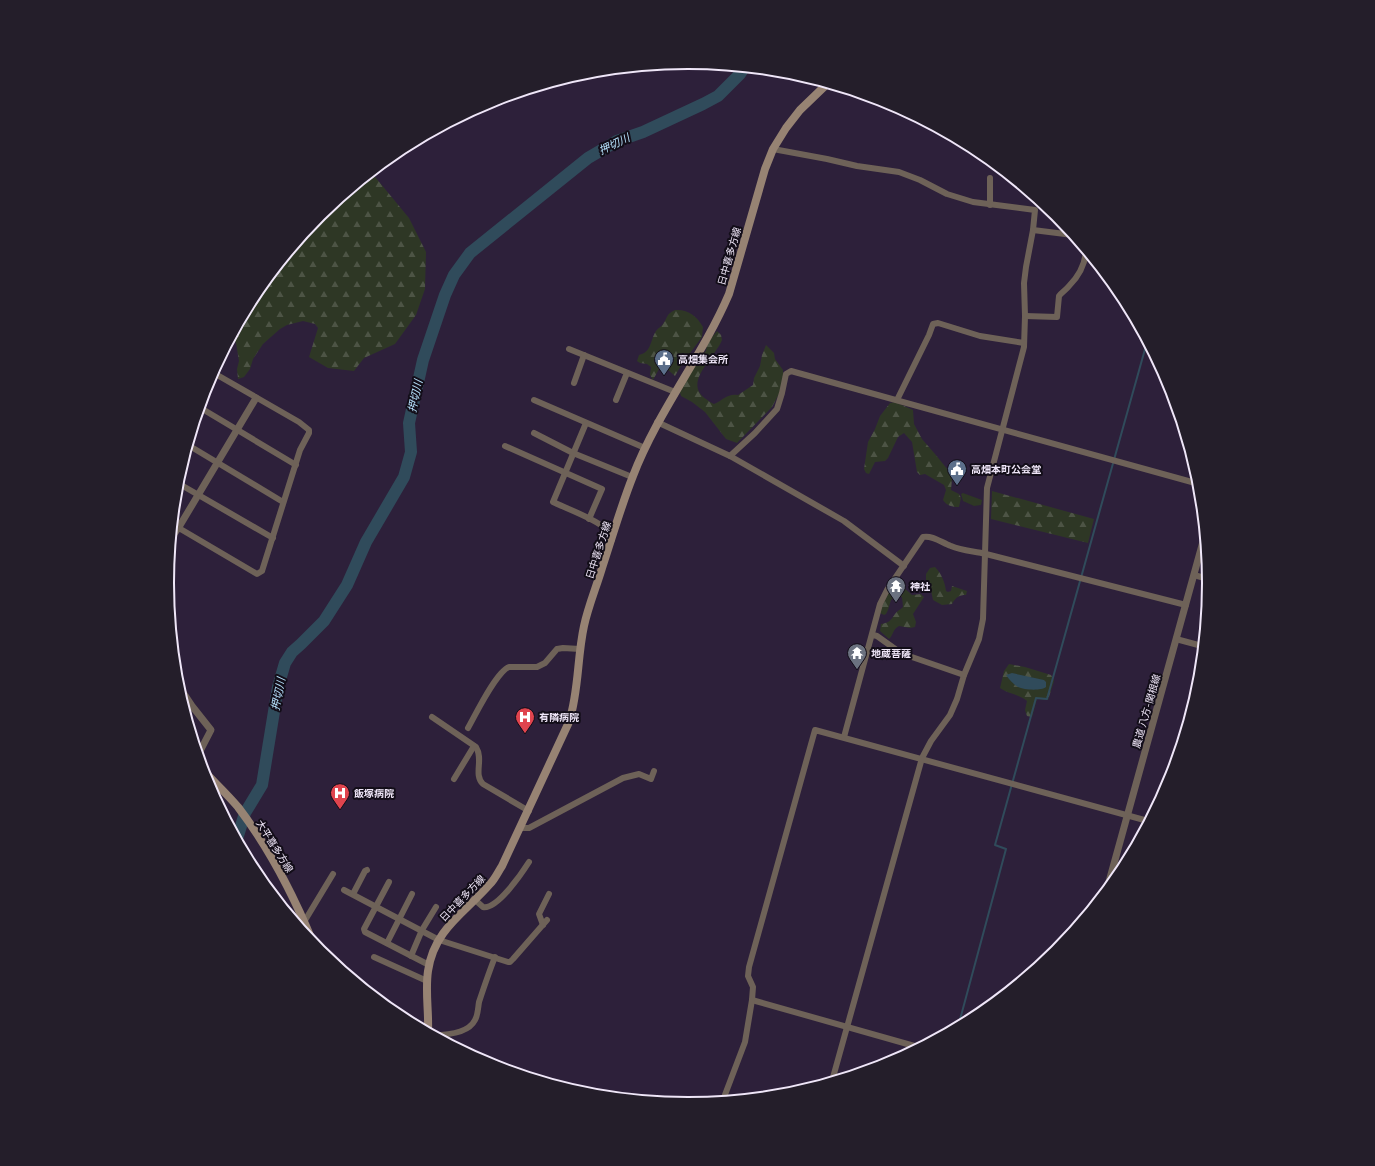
<svg xmlns="http://www.w3.org/2000/svg" width="1375" height="1166" viewBox="0 0 1375 1166" font-family="Bitter,'Noto Sans JP',serif">
<style>
.forest{fill:url(#forest-firs)}
.park{fill:#2e3725}
.water{fill:#304b5b}
.lines{fill:none;stroke-linecap:round;stroke-linejoin:round}
.stream{stroke:#304b5b;stroke-width:2}
.river{stroke:#304b5b;stroke-width:12}
.minor{stroke:#6e6258;stroke-width:6}
.tertiary{stroke:#6e6258;stroke-width:7}
.secondary{stroke:#978373;stroke-width:8}
.labels{text-anchor:middle;stroke-width:4;stroke-linejoin:round;paint-order:stroke}
.street-label{font-size:10px;fill:#efe6f8;stroke:#120d18}
.poi-label{font-size:10px;font-weight:bold;fill:#efe6f8;stroke:#120d18;text-anchor:start}
.water-label{font-size:11px;font-style:italic;fill:#b5e0fb;stroke:#120d18}
.rim{fill:none;stroke:#efe6f8;stroke-width:2}
</style>
<defs>
<pattern id="forest-firs" width="22" height="20" patternUnits="userSpaceOnUse"><rect width="22" height="20" fill="#2e3725"/><path d="M5 1l3.5 6h-7zM16 11l3.5 6h-7z" fill="#4d5445"/></pattern>
</defs>
<rect width="100%" height="100%" fill="#2d203a"/>
<!-- forest -->
<g class="forest">
<polygon points="371,172 409,218 426,252 425,289 416,315 395,344 364,358 354,371 328,368 309,357 318,328 315,324 303,321 287,325 280,329 263,344 253,359 250,369 244,377 238,379 237,369 239,361 236,343 232,336 254,293 319,214"/>
<path d="M675 310C688 309 697 316 703 327L702 337 682 364 675 376 668 370 659 369 653 380 650 375 651 367 647 364 640 363 637 361 639 355C652 352 650 340 656 331 658 328 661 327 663 324 668 317 666 314 675 310Z"/>
<path d="M717 331 721 335 722 340C715 358 682 383 706 399 709 401 711 403 714 404 723 400 728 393 738 395L753 385 754 378 760 366 762 355 766 345 774 353 775 359 783 370V382L780 392 772 407 737 443 726 439 705 412 692 402 681 396 679 389 697 359 706 351 707 343Z"/>
<path d="M895 402 913 410 914 424 922 439 935 454 948 470 952 479 951 490 959 494 961 498 959 507C952 507 947 506 943 500L946 490 944 485 925 474 920 475 917 472 912 442 904 433 898 437 888 458 885 461 875 462 869 474 866 473 864 469 868 442 875 429 880 416 890 403Z"/>
<polygon points="992,491 1094,519 1088,543 991,519"/>
<path d="M935 567C941 573 945 582 946 591L948 592 951 591 952 586 967 591 966 595C959 595 956 597 952 604L942 605 933 600 931 591 926 587V574L930 568Z"/>
<path d="M895 583 903 587 912 595 921 594 924 597 913 614 916 622 915 627 910 628 899 626C892 630 894 634 889 639L880 631 881 624C889 623 891 620 895 614 897 611 900 610 903 607L902 597 897 596 891 600 888 610 886 614 884 615 880 613C881 604 887 589 895 583Z"/>
<path d="M1009 664 1025 667 1051 675 1054 681 1048 700 1037 699 1032 717 1027 716 1025 710 1027 701C1019 694 1008 694 1000 688L1004 671Z"/>
</g>
<!-- park -->
<polygon class="park" points="963,493 982,500 981,505 974,506 963,501 961,494"/>
<!-- water -->
<path class="water" d="M1012 673 1044 680 1046 682V687C1041 691 1024 690 1018 687 1013 684 1009 679 1006 675Z"/>
<g class="lines">
<!-- stream -->
<polyline class="stream" points="958,1027 1006,849 995,845 1036,698 1047,699 1147,342"/>
<!-- river -->
<polyline class="river" points="237,839 245,813 262,785 278,687 285,663 292,652 301,644 324,621 347,585 366,542 404,477 411,452 409,423 423,360 445,295 454,275 470,253 588,158 617,141 643,132 703,104 718,96 740,74 744,68"/>
<!-- minor -->
<g class="minor">
<polyline points="773,149 827,159 857,166 899,172 920,180 947,194 973,202 1035,210 1033,230 1026,267 1024,283 1025,316 1024,347 987,488 983,619 979,639 964,675 957,699 950,715 931,741 922,758 832,1081"/>
<polyline points="990,205 990,178"/>
<polyline points="1033,230 1073,235"/>
<path d="M1025 316 1057 317 1059 296C1062 292 1066 290 1069 286 1078 277 1085 264 1086 251"/>
<polyline points="569,349 675,392"/>
<polyline points="574,383 584,355"/>
<polyline points="534,400 645,448"/>
<polyline points="616,400 627,373"/>
<polyline points="897,400 929,335 933,324 938,323 980,336 1024,343"/>
<polyline points="199,407 296,465"/>
<polyline points="657,422 730,456 844,521 904,566"/>
<path d="M586 423 553 502C563 507 598 520 604 528 606 530 606 534 606 537L612 540"/>
<polyline points="534,433 573,453 632,477"/>
<polyline points="188,445 283,502"/>
<polyline points="505,446 602,489 589,519"/>
<polyline points="730,456 755,433 777,409 782,393 786,374 791,371 1199,484"/>
<polyline points="176,482 273,538"/>
<polyline points="172,524 257,574 262,571 300,450 309,433 309,430 299,422 212,372"/>
<polyline points="1194,575 1208,579"/>
<polyline points="873,635 877,636 898,651 909,656 964,675"/>
<polyline points="1176,639 1202,646"/>
<path d="M432 717 476 747C484 760 473 774 483 784L529 811"/>
<path d="M468 728C476 714 496 672 509 667H537L545 663 557 649 563 648 580 649"/>
<path d="M844 737 880 604 887 590 923 537C933 535 942 543 951 546 962 551 974 551 986 554L1186 605"/>
<polyline points="454,779 474,746"/>
<polyline points="521,828 529,828 623,778 639,774 651,779 654,771"/>
<polyline points="389,882 364,929 365,932 429,965"/>
<polyline points="344,890 439,940 508,962 510,962 513,959 547,920"/>
<polyline points="353,894 365,871 367,870"/>
<path d="M474 899 483 907C497 910 522 873 529 862"/>
<polyline points="304,922 333,874"/>
<polyline points="543,925 539,914 549,894"/>
<polyline points="387,943 412,894"/>
<polyline points="411,956 422,930 436,907"/>
<polyline points="374,957 427,981"/>
<polyline points="752,1000 918,1047"/>
<path d="M433 1035C446 1035 468 1034 475 1020 478 1015 478 1008 479 1002 484 987 489 972 495 957"/>
<polyline points="723,1100 745,1042 752,1000 753,987 748,976 749,967 815,730 1148,821"/>
</g>
<!-- tertiary -->
<g class="tertiary">
<polyline points="171,538 179,527 256,398"/>
<polyline points="176,682 192,706 211,730 198,755"/>
<polyline points="1107,889 1204,538"/>
</g>
<!-- secondary -->
<g class="secondary">
<path d="M202 769C214 782 227 794 238 807 270 849 294 896 314 945"/>
<path d="M428 1032C429 1012 425 991 428 971 434 929 465 913 490 884 495 879 498 872 502 866L569 722C579 691 577 658 584 626 588 607 596 588 602 568 612 538 621 506 633 476 658 411 702 357 729 294L765 169 773 149 786 128 800 110 827 84"/>
</g>
</g>
<!-- icons -->
<defs>
<symbol id="civic-pin" viewBox="-11 -11 22 30"><path d="M0 17L-7.5 6A9.5 9.5 0 1 1 7.5 6Z" fill="#5c6f8a" stroke="#120d18"/><path d="M-.6-6.5H3V-4.5H.6V-3L4-1V1h2V6H-6V1h2V-1L-.6-3ZM-1.2 2.5V6h2.4V2.5Z" fill="#fff"/></symbol>
<symbol id="temple-pin" viewBox="-11 -11 22 30"><path d="M0 17L-7.5 6A9.5 9.5 0 1 1 7.5 6Z" fill="#6b7280" stroke="#120d18"/><path d="M0-6L5-2H3V0L6.5 2.5H4V6H1.5V3h-3V6H-4V2.5H-6.5L-3 0V-2H-5Z" fill="#fff"/></symbol>
<symbol id="hospital-pin" viewBox="-11 -11 22 30"><path d="M0 17L-7.5 6A9.5 9.5 0 1 1 7.5 6Z" fill="#e0444e" stroke="#120d18"/><path d="M-5-5h3v3.5h4V-5h3V5h-3V1.5h-4V5h-3Z" fill="#fff"/></symbol>
</defs>
<g fill-rule="evenodd">
<use href="#civic-pin" x="653" y="348" width="22" height="30"/>
<use href="#civic-pin" x="946" y="458" width="22" height="30"/>
<use href="#temple-pin" x="885" y="575" width="22" height="30"/>
<use href="#temple-pin" x="846" y="642" width="22" height="30"/>
<use href="#hospital-pin" x="514" y="706" width="22" height="30"/>
<use href="#hospital-pin" x="329" y="782" width="22" height="30"/>
</g>
<g class="labels">
<!-- street labels -->
<g class="street-label">
<text transform="translate(729 256) rotate(-74)" y="4">日中喜多方線</text>
<text transform="translate(598 550) rotate(-72)" y="4">日中喜多方線</text>
<text transform="translate(1146 711) rotate(-74)" y="4">農道 八方-関根線</text>
<text transform="translate(275 846) rotate(58)" y="4">大平喜多方線</text>
<text transform="translate(462 898) rotate(-46)" y="4">日中喜多方線</text>
</g>
<!-- poi labels -->
<g class="poi-label">
<text x="678" y="363">高畑集会所</text>
<text x="971" y="473">高畑本町公会堂</text>
<text x="910" y="590">神社</text>
<text x="871" y="657">地蔵菩薩</text>
<text x="539" y="721">有隣病院</text>
<text x="354" y="797">飯塚病院</text>
</g>
<!-- water labels -->
<g class="water-label">
<text transform="translate(614 144) rotate(-26)" y="4">押切川</text>
<text transform="translate(415 396) rotate(-78)" y="4">押切川</text>
<text transform="translate(278 694) rotate(-79)" y="4">押切川</text>
</g>
</g>
<!-- crop -->
<path d="M0 0H1375V1166H0ZM174 583a514 514 0 1 1 1028 0a514 514 0 1 1-1028 0Z" fill="#241e2a" fill-rule="evenodd"/>
<path class="rim" d="M174 583a514 514 0 1 1 1028 0a514 514 0 1 1-1028 0Z"/>
</svg>
